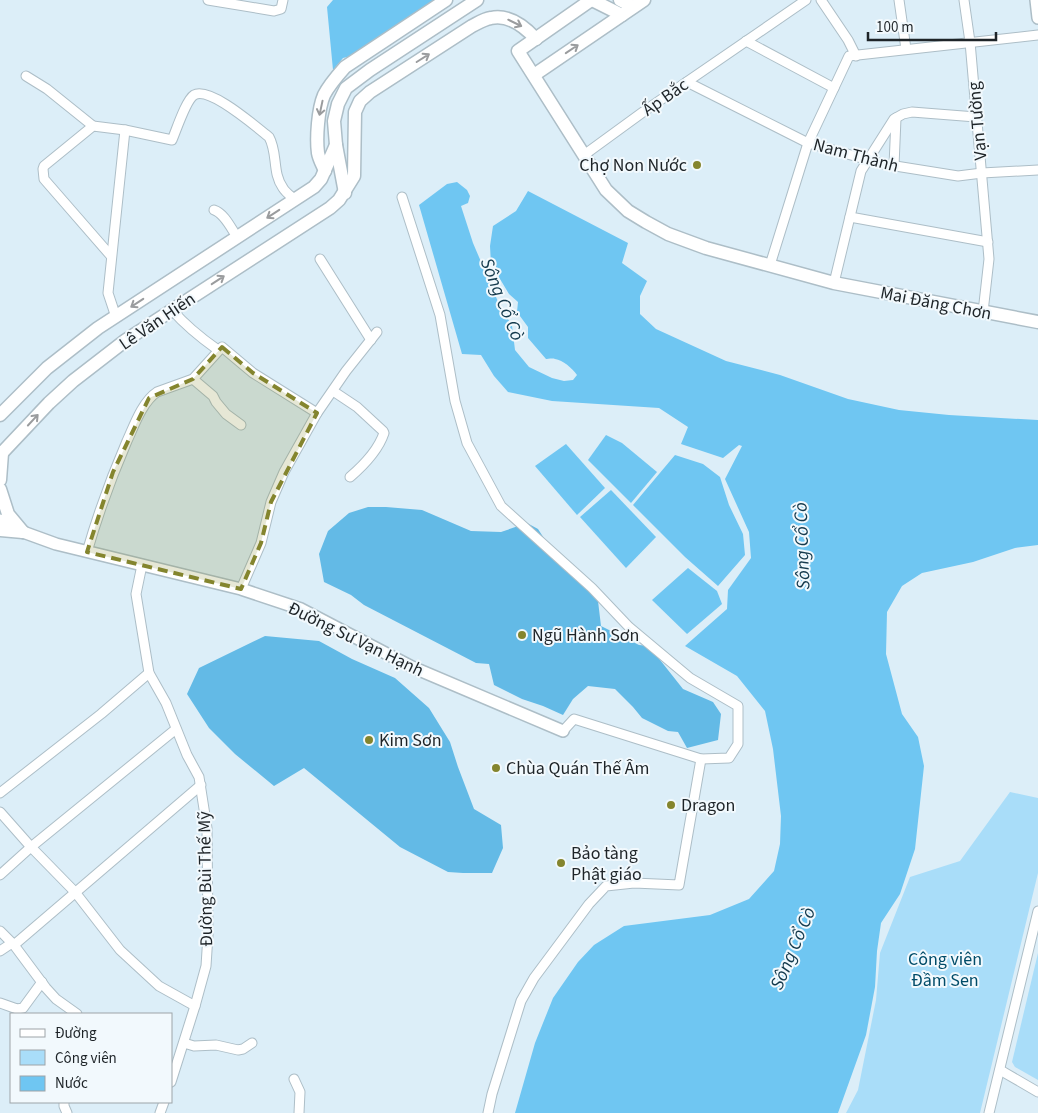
<svg xmlns="http://www.w3.org/2000/svg" width="1038" height="1113" viewBox="0 0 1038 1113" font-family="'Source Sans 3',sans-serif">
<style>
.green{fill:#a9ddf9}
.forest{fill:#63bae6}
.water{fill:#6fc6f2}
.lines{fill:none;stroke-linecap:round;stroke-linejoin:round}
.minor-casing{stroke:#adbec7;stroke-width:11}
.tertiary-casing{stroke:#adbec7;stroke-width:14}
.secondary-casing{stroke:#adbec7;stroke-width:15}
.minor{stroke:#fff;stroke-width:9}
.tertiary{stroke:#fff;stroke-width:11}
.secondary{stroke:#fff;stroke-width:12}
.oneway{stroke:#9a9c9e}
.marked{fill:#84852e;fill-opacity:0.2;stroke:#84852e;stroke-width:4;stroke-dasharray:10 6;stroke-linejoin:round}
.poi-dot{fill:#84852e;stroke:#f2f9fd;stroke-width:2}
.labels{text-anchor:middle;stroke-width:4;stroke-linejoin:round;paint-order:stroke}
.street-label{font-size:18px;fill:#1e2428;stroke:#f2f9fd}
.poi-label{font-size:18px;fill:#1e2428;stroke:#f2f9fd;text-anchor:start}
.park-label{font-size:18px;fill:#004c69;stroke:#f2f9fd}
.water-label{font-size:19px;font-style:italic;fill:#143a4d;stroke:#f2f9fd}
</style>
<rect width="100%" height="100%" fill="#dceef8"/>
<!-- green -->
<g class="green">
<polygon points="1010,792 1038,798 1038,873 980,1113 846,1113 858,1090 876,1000 880,953 910,877 960,861"/>
<polygon points="1038,953 1038,1080 1015,1067 1012,1062"/>
</g>
<!-- forest -->
<g class="forest">
<polygon points="368,507 386,507 422,510 471,531 501,532 527,523 538,529 558,560 598,601 601,626 639,645 649,646 683,689 713,702 721,714 718,740 687,748 678,732 668,731 642,718 633,707 615,689 588,686 573,699 563,715 543,706 522,699 494,685 489,664 476,663 364,605 351,595 324,582 319,554 328,531 349,513"/>
<polygon points="265,636 319,641 352,659 395,678 429,708 450,742 458,767 474,809 501,825 503,848 492,873 463,873 448,872 400,847 304,768 274,786 235,754 209,728 187,694 199,668"/>
</g>
<!-- water -->
<g class="water">
<polygon points="333,0 440,0 356,55 343,58 333,70 327,7"/>
<path d="M457 182 467 190 470 196 468 203 461 206 473 243 499 304 512 326 515 350 529 367 552 378 564 381 573 380 577 375C572 368 563 360 555 359 553 358 547 359 546 359L528 338V327L517 312 518 302 509 294 491 264 490 246 493 226 516 211 528 191 628 243 622 263 647 281 640 296V314L656 329 726 361 780 375 848 399 899 410 949 415 1038 420V545L1015 548 973 562 922 573 902 586 887 612 886 654 902 714 918 737 924 766 915 849 900 894 881 923 877 951 875 987 866 1035 838 1113H515L535 1043 553 998 578 962 594 945 624 926 710 915 749 899 774 871 780 844 781 816 773 749 765 711 737 676 685 646 727 609 728 590 751 558 749 532 725 479 742 446 739 445 723 458 681 444 688 427 659 408 552 401 508 392 494 376 481 355 462 354 419 205 447 184Z"/>
<polygon points="606,435 622,443 657,472 631,503 588,460"/>
<polygon points="566,444 605,488 577,515 535,466"/>
<polygon points="675,455 703,464 720,477 729,505 743,534 745,555 718,586 685,557 633,505"/>
<polygon points="611,490 656,537 626,568 580,517"/>
<polygon points="688,568 717,591 722,604 687,634 652,600"/>
</g>
<g class="lines">
<defs>
<g id="minor">
<polyline points="208,0 274,11 281,9 283,0"/>
<polyline points="821,0 848,40 856,56"/>
<polyline points="899,0 906,49"/>
<polyline points="964,0 970,42 989,259 983,312"/>
<polyline points="746,41 834,88"/>
<polyline points="26,76 47,89 93,126"/>
<polyline points="687,82 808,143 883,164 958,176 982,173 1038,170"/>
<polyline points="584,155 643,112 806,0"/>
<polyline points="894,166 896,118"/>
<polyline points="402,197 440,315 455,401 467,443 501,506 592,588 629,627 690,678 738,706 738,744 729,758 701,759 574,719 563,731"/>
<path d="M214 210C224 213 231 228 237 237"/>
<polyline points="850,217 988,242"/>
<path d="M111 256 44 179 43 169 44 166 93 126 125 130 172 140C176 131 186 100 194 95 210 86 256 127 269 137 278 153 272 173 283 188 286 193 291 196 295 200"/>
<polyline points="320,259 371,340"/>
<polyline points="770,265 808,143 849,56 1038,35"/>
<polyline points="834,283 861,171 894,119 903,114 912,112 976,117"/>
<path d="M172 310C186 326 201 338 218 350"/>
<polyline points="116,317 108,293 125,130"/>
<polyline points="193,379 213,396 216,402 226,414 241,425"/>
<path d="M333 391 357 407 383 431 384 433C378 451 364 465 350 477"/>
<path d="M87 552C98 514 111 478 127 441 134 426 142 402 157 392L193 379 222 347 253 373 317 413"/>
<polyline points="142,565 136,594 149,673 166,703 187,755 199,777 207,828 208,935 206,966 195,1006 171,1082"/>
<polyline points="241,589 261,543 271,502 284,472 317,413 346,371 377,332"/>
<polyline points="0,793 101,714 149,673"/>
<polyline points="0,812 31,847 75,892 120,950 159,986 195,1006"/>
<polyline points="0,875 31,847 176,729"/>
<polyline points="0,931 14,945 46,988 56,999 77,1014"/>
<polyline points="14,945 201,785"/>
<polyline points="0,951 12,943"/>
<polyline points="0,1003 17,1009 23,1008 42,982"/>
<polyline points="184,1043 194,1046 216,1045 238,1050 243,1049 252,1043"/>
<polyline points="1000,1070 1038,1092"/>
<polyline points="294,1079 300,1092 299,1113"/>
<polyline points="64,1102 64,1106 67,1113"/>
<polyline points="160,1113 164,1102"/>
<polyline points="488,1113 492,1094 521,1001 534,978 589,904 606,886 634,883 679,885 701,759"/>
<polyline points="989,1113 1038,911"/>
</g>
<g id="tertiary">
<polyline points="1036,0 1038,18"/>
<polyline points="0,520 23,532 56,544 241,589 301,609 412,667 563,731"/>
</g>
<g id="secondary">
<polyline points="591,0 518,51 606,190 628,211 646,222 668,234 706,248 834,283 1038,322"/>
<polyline points="592,0 622,15"/>
<polyline points="620,0 633,7"/>
<polyline points="534,75 644,0"/>
<path d="M325 171C323 166 319 159 318 153 316 138 318 109 324 95 329 85 337 76 345 67L446 0"/>
<polyline points="345,193 336,145 334,121 338,104 346,88 370,70 477,0"/>
<polyline points="0,415 47,368 98,328 314,187 321,179 336,145"/>
<path d="M0 455 49 403 73 381 126 340 330 208 339 200 354 176 355 112 360 101 370 92 472 26C478 23 484 19 491 18 509 14 524 26 536 39"/>
<polyline points="0,480 2,453"/>
<polyline points="0,489 8,514 23,532"/>
<polyline points="0,530 23,532"/>
</g>
</defs>
<!-- minor casing -->
<use href="#minor" class="minor-casing"/>
<!-- tertiary casing -->
<use href="#tertiary" class="tertiary-casing"/>
<!-- secondary casing -->
<use href="#secondary" class="secondary-casing"/>
<!-- minor -->
<use href="#minor" class="minor"/>
<!-- tertiary -->
<use href="#tertiary" class="tertiary"/>
<!-- secondary -->
<use href="#secondary" class="secondary"/>
</g>
<!-- one-way arrows -->
<defs><path id="oneway-shaft" d="M-6 0H5M1.5-3L5.5 0L1.5 3" fill="none" stroke-width="1.6" stroke-linecap="round" stroke-linejoin="round" transform="scale(1.25)"/></defs>
<g class="oneway">
<use href="#oneway-shaft" transform="translate(515 23) rotate(26)"/>
<use href="#oneway-shaft" transform="translate(572 49) rotate(-34)"/>
<use href="#oneway-shaft" transform="translate(423 58) rotate(-32)"/>
<use href="#oneway-shaft" transform="translate(321 108) rotate(102)"/>
<use href="#oneway-shaft" transform="translate(273 214) rotate(147)"/>
<use href="#oneway-shaft" transform="translate(218 280) rotate(-33)"/>
<use href="#oneway-shaft" transform="translate(137 303) rotate(147)"/>
<use href="#oneway-shaft" transform="translate(33 420) rotate(-47)"/>
</g>
<!-- marked area -->
<path class="marked" d="M222 347 253 373 317 413 271 502 261 543 241 589 87 552 113 472 149 398 193 379Z"/>
<!-- markers -->
<g class="poi-dot">
<circle cx="697" cy="165" r="5"/>
<circle cx="522" cy="635" r="5"/>
<circle cx="369" cy="740" r="5"/>
<circle cx="496" cy="768" r="5"/>
<circle cx="671" cy="805" r="5"/>
<circle cx="561" cy="863" r="5"/>
</g>
<g class="labels">
<!-- street labels -->
<g class="street-label">
<text transform="translate(665 97) rotate(-35)" y="6">Ấp Bắc</text>
<text transform="translate(977 121) rotate(-95)" y="6">Vạn Tường</text>
<text transform="translate(856 155) rotate(15)" y="6">Nam Thành</text>
<text transform="translate(936 303) rotate(11)" y="6">Mai Đăng Chơn</text>
<text transform="translate(157 321) rotate(-34)" y="6">Lê Văn Hiến</text>
<text transform="translate(356 639) rotate(26)" y="6">Đường Sư Vạn Hạnh</text>
<text transform="translate(205 879) rotate(-91)" y="6">Đường Bùi Thế Mỹ</text>
</g>
<!-- poi labels -->
<g class="poi-label">
<text x="687" y="171" text-anchor="end">Chợ Non Nước</text>
<text x="532" y="641">Ngũ Hành Sơn</text>
<text x="379" y="746">Kim Sơn</text>
<text x="506" y="774">Chùa Quán Thế Âm</text>
<text x="681" y="811">Dragon</text>
<text x="571" y="859">Bảo tàng<tspan x="571" dy="21">Phật giáo</tspan></text>
</g>
<!-- park labels -->
<g class="park-label">
<text x="945" y="965">Công viên<tspan x="945" dy="21">Đầm Sen</tspan></text>
</g>
<!-- water labels -->
<g class="water-label">
<text transform="translate(503 299) rotate(68)" y="7">Sông Cổ Cò</text>
<text transform="translate(801 546) rotate(-92)" y="7">Sông Cổ Cò</text>
<text transform="translate(792 948) rotate(-67)" y="7">Sông Cổ Cò</text>
</g>
</g>
<!-- legend -->
<rect x="10" y="1013" width="162" height="90" fill="#f2f9fd" stroke="#9da4a8"/>
<rect x="20" y="1029" width="25" height="8" fill="#ffffff" stroke="#9da4a8"/>
<text x="55" y="1038" font-size="15" fill="#1e2428">Đường</text>
<rect x="20" y="1050" width="25" height="15" fill="#a9ddf9" stroke="#9da4a8"/>
<text x="55" y="1063" font-size="15" fill="#1e2428">Công viên</text>
<rect x="20" y="1076" width="25" height="15" fill="#6fc6f2" stroke="#9da4a8"/>
<text x="55" y="1088" font-size="15" fill="#1e2428">Nước</text>
<!-- scale -->
<path d="M868 32v8h128v-8" fill="none" stroke="#1e2428" stroke-width="2.5"/>
<text x="876" y="32" font-size="15" fill="#1e2428" stroke="#f2f9fd" stroke-width="4" paint-order="stroke">100 m</text>
</svg>
